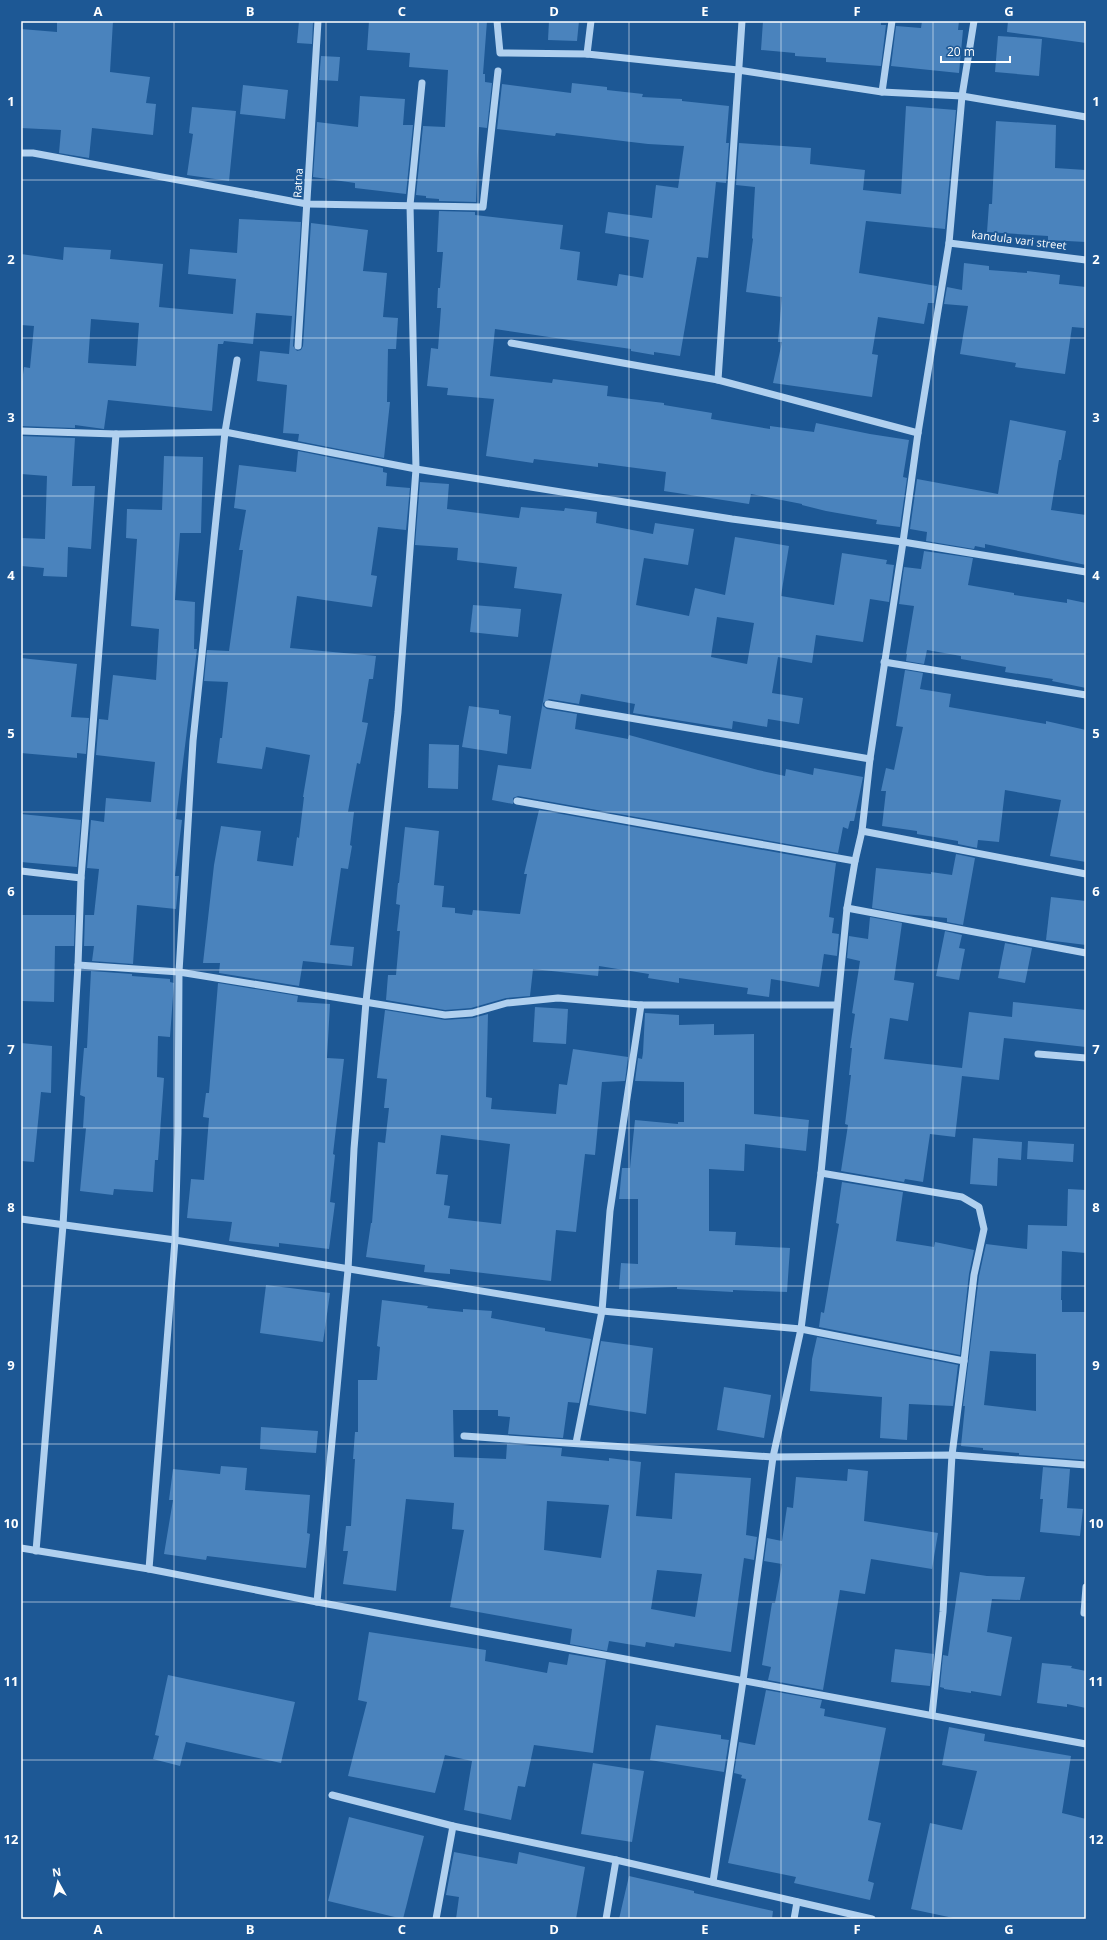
<svg xmlns="http://www.w3.org/2000/svg" width="1107" height="1940" viewBox="0 0 1107 1940" font-family="'Open Sans',sans-serif">
<style>
.building{fill:#4a83bd;fill-rule:evenodd}
.lines{fill:none;stroke-linecap:round;stroke-linejoin:round}
.minor{stroke:#b0d0ef;stroke-width:7}
.grid{fill:none;stroke:#fff;stroke-width:1;stroke-opacity:0.55}
.labels{text-anchor:middle;stroke-width:3.5;stroke-linejoin:round;paint-order:stroke}
.street-label{font-size:11px;fill:#fff;stroke:#1d5895}
.neatline{fill:none;stroke:#fff;stroke-width:1.5}
.grid-label{font-size:13px;text-anchor:middle;font-weight:bold;fill:#fff}
</style>
<rect width="100%" height="100%" fill="#1d5895"/>
<!-- building -->
<g class="building">
<polygon points="57,21 113,21 110,72 150,77 146,103 156,104 153,135 92,128 89,158 59,153 61,130 21,128 21,29 57,32"/>
<polygon points="299,21 313,21 312,44 297,43"/>
<polygon points="369,21 487,21 483,74 485,74 485,82 492,83 487,128 479,127 476,202 439,201 439,199 426,198 426,196 416,195 423,126 445,127 448,70 409,67 410,53 367,50"/>
<polygon points="549,21 579,21 577,41 548,40"/>
<polygon points="763,21 881,21 881,25 886,25 881,66 826,62 826,58 795,56 795,53 761,50"/>
<polygon points="922,21 959,21 958,30 963,30 959,73 891,66 896,26 921,28"/>
<polygon points="1008,21 1086,21 1086,43 1007,32"/>
<polygon points="998,36 1042,39 1039,76 995,72"/>
<polygon points="321,56 340,57 338,81 319,80"/>
<polygon points="572,83 607,87 607,90 643,94 642,97 682,99 682,101 729,106 726,143 729,143 726,183 716,182 708,258 697,257 680,356 654,352 654,355 631,351 631,349 495,329 490,376 552,383 553,379 608,386 607,396 664,403 664,405 712,413 711,419 770,429 770,426 814,432 816,423 870,434 909,440 903,477 907,478 900,527 876,524 877,520 826,511 802,505 802,504 751,494 749,504 664,491 666,472 598,463 598,467 534,459 533,463 486,456 494,399 447,395 448,388 427,386 431,348 438,349 441,308 437,308 438,288 440,288 443,252 437,252 439,211 475,212 475,215 563,225 560,249 580,252 577,280 617,286 619,274 643,278 649,240 605,233 608,212 652,218 656,185 678,188 684,146 648,144 556,133 555,136 497,129 502,84 571,93"/>
<polygon points="243,85 288,90 285,119 240,114"/>
<polygon points="360,96 405,99 403,125 413,125 406,194 355,188 355,183 313,177 317,122 358,127"/>
<polygon points="906,106 956,110 945,229 866,221 859,273 937,286 934,303 928,303 924,324 878,317 872,354 878,355 872,397 773,383 782,342 778,342 782,297 746,292 753,239 752,238 755,187 736,185 739,143 811,148 810,164 865,170 863,190 901,194"/>
<polygon points="192,107 236,111 229,181 187,175 193,134 189,133"/>
<polygon points="996,121 1056,125 1055,168 1086,170 1086,242 1048,240 1048,236 987,232 989,204 992,204"/>
<path d="M239 219 301 222 293 346 297 351 301 350 303 346 311 223 368 230 363 271 387 273 383 317 398 318 396 349H388L387 402H390L384 458 298 441 299 434 283 433 287 385 257 381 260 351 289 354 292 316 256 313 253 344 224 341 223 344H218L212 411 108 400 104 429 75 425V428L21 426V389L24 367 30 368 34 326 21 325V254L63 260 64 247 111 250 110 259 163 264 159 307 233 314 236 279 188 274 190 249 237 253ZM91 319 139 323 136 366 88 363Z"/>
<polygon points="964,263 989,266 989,270 1027,273 1027,271 1060,275 1059,284 1086,287 1084,328 1072,327 1065,374 1015,367 1016,363 960,354 968,306 944,304 947,287 962,290"/>
<polygon points="1010,420 1066,431 1061,460 1059,460 1051,510 1086,515 1086,565 985,544 985,548 975,546 974,549 926,541 927,532 910,529 917,479 998,494"/>
<polygon points="21,436 75,438 72,486 95,486 91,549 68,547 67,577 43,576 44,568 21,566 21,538 45,539 47,476 21,474"/>
<polygon points="298,451 383,468 383,472 387,473 386,486 410,488 406,530 378,527 371,575 377,576 372,607 297,596 290,648 376,656 373,679 369,679 362,722 368,723 360,764 357,763 348,812 354,812 350,845 352,846 348,869 341,868 330,945 354,947 352,966 303,961 299,986 219,973 220,963 203,963 214,865 221,826 261,831 257,861 293,866 297,837 299,838 304,797 303,797 310,755 266,747 262,769 217,763 220,738 222,738 228,682 204,681 207,650 229,651 243,550 239,550 246,510 234,508 239,465 296,472"/>
<polygon points="164,456 203,457 201,533 180,533 175,600 195,602 194,649 197,649 176,819 182,820 175,876 179,876 176,909 137,905 133,964 92,961 94,946 84,946 85,915 94,915 99,869 87,868 91,820 104,822 106,798 151,802 155,762 96,755 99,719 108,720 113,675 156,680 159,629 131,626 137,539 126,538 127,509 162,510"/>
<path d="M420 482 449 484 447 509 519 518 521 507 564 511 565 508 597 512 596 523 653 534 655 523 694 529 688 565 644 558 636 605 689 616 695 588 725 595 735 537 789 546 781 596 834 605 842 553 887 560 886 564 894 565 889 602 870 599 863 642 816 635 812 663 778 657 772 693 803 698 799 724 768 719 767 727 733 721 732 729 633 713 635 704 581 694 579 704 549 699 543 703V706L547 709 577 714 575 729 628 739 629 735 758 770 785 776 786 769 813 775 814 768 863 777 854 821H850L848 829 843 827 838 853 518 796 513 798V804L492 800 498 765 531 769 562 594 514 588 517 567 457 560 458 548 415 545ZM717 617 754 623 747 664 711 657Z"/>
<polygon points="924,551 973,558 968,585 1014,593 1014,595 1067,603 1067,599 1086,603 1086,688 1052,681 1053,679 1005,672 1006,667 961,659 961,656 927,650 924,664 906,661 907,654 906,654 914,606 899,604 904,567 921,569"/>
<polygon points="473,605 521,609 518,637 470,632"/>
<polygon points="21,658 77,664 71,717 89,718 86,754 77,753 77,758 21,753"/>
<polygon points="905,670 923,673 920,689 951,694 949,707 1046,724 1046,721 1086,730 1086,862 1050,856 1061,800 1005,790 999,842 978,840 977,848 958,844 958,841 917,834 917,831 882,826 886,791 881,791 886,768 894,770 903,727 896,726"/>
<polygon points="469,706 499,710 499,714 511,716 507,754 462,747"/>
<polygon points="429,744 459,745 458,789 428,788"/>
<polygon points="539,810 836,863 829,917 834,918 832,933 839,934 837,956 824,954 819,987 771,979 769,997 747,994 748,988 679,978 679,983 648,978 649,974 599,966 598,976 533,969 530,996 506,998 471,1008 445,1010 386,1000 388,975 396,975 400,931 397,931 400,905 396,904 398,883 399,883 405,827 439,831 434,885 444,886 442,907 455,908 455,913 472,915 473,910 520,914 527,874 524,874"/>
<polygon points="21,814 81,820 77,867 21,862"/>
<polygon points="956,854 975,858 963,925 947,922 947,918 904,914 872,908 876,868 931,874 931,872 952,875"/>
<polygon points="1051,897 1086,901 1086,945 1046,940"/>
<polygon points="21,915 75,915 74,946 55,946 54,1002 21,1001"/>
<polygon points="870,917 902,923 894,980 914,983 908,1021 890,1018 884,1059 962,1068 969,1012 1012,1017 1013,1002 1086,1010 1086,1047 1004,1038 999,1080 962,1076 955,1137 930,1134 923,1182 905,1179 904,1182 841,1171 848,1125 845,1124 851,1075 849,1075 852,1048 850,1048 855,1014 852,1013 860,961 847,958 849,936 868,939"/>
<polygon points="945,931 962,935 959,948 965,949 959,980 936,976"/>
<polygon points="1005,943 1032,948 1025,983 998,978"/>
<polygon points="91,971 132,974 132,976 170,979 170,982 174,983 170,1037 158,1036 157,1077 164,1078 158,1160 155,1160 153,1192 114,1189 113,1195 80,1191 86,1128 83,1128 85,1097 80,1095 84,1048 87,1048"/>
<polygon points="218,983 298,996 297,1002 330,1004 327,1058 344,1059 333,1154 335,1155 330,1202 335,1203 329,1249 279,1243 279,1247 229,1241 232,1222 187,1218 191,1179 204,1180 209,1118 203,1117 206,1093 209,1093"/>
<polygon points="535,1007 568,1009 566,1044 533,1042"/>
<path d="M385 1010 445 1020 473 1018 488 1014 486 1097 492 1098 491 1109 556 1114 559 1084 567 1085 573 1049 628 1057 625 1081 602 1082 595 1155 585 1154 576 1232 556 1230 551 1281 450 1269V1274L424 1272 425 1265 366 1257 371 1223H372L378 1142 385 1143 389 1108H384L387 1079 377 1078ZM441 1135 510 1144 501 1224 448 1218 450 1206 444 1205 448 1175 436 1174Z"/>
<polygon points="645,1013 679,1015 679,1025 714,1024 714,1035 754,1034 754,1114 809,1120 806,1151 745,1144 744,1171 709,1169 709,1231 736,1232 735,1245 790,1248 787,1292 733,1290 733,1292 677,1289 677,1287 619,1289 621,1263 638,1264 638,1199 619,1199 622,1168 630,1168 635,1120 678,1124 678,1122 684,1122 684,1082 635,1081 638,1058 642,1059 643,1053"/>
<polygon points="21,1043 52,1046 51,1093 41,1092 34,1162 21,1161"/>
<polygon points="973,1138 1022,1142 1021,1160 998,1158 997,1186 970,1184"/>
<polygon points="1028,1141 1074,1144 1073,1162 1027,1159"/>
<polygon points="842,1182 903,1192 896,1241 934,1247 935,1242 974,1250 969,1274 960,1355 819,1327 821,1312 824,1313 839,1224 836,1223"/>
<path d="M1068 1189 1086 1190V1253L1062 1251 1061 1300H1062V1312H1086V1460L1019 1455V1453L983 1450V1448L961 1446 965 1406H963L979 1276 986 1244 1027 1249 1028 1225 1067 1226ZM990 1351 1036 1354V1411L984 1405Z"/>
<polygon points="266,1285 330,1293 323,1342 260,1333"/>
<path d="M382 1300 428 1306 427 1308 463 1312V1309L492 1311 491 1318 545 1328V1331L591 1339 579 1403 568 1402 563 1438 508 1434 510 1417 498 1416V1410H453L454 1457 506 1459 507 1444 562 1448 561 1456 609 1461V1458L641 1462 636 1516 672 1519 675 1473 751 1478 746 1535 757 1537 754 1560 744 1558 731 1652 675 1643 674 1647 646 1642 645 1647 609 1641 607 1651 570 1644 572 1629 450 1607 464 1530 452 1529 454 1503 406 1499 396 1591 343 1584 348 1551H343L346 1526H351L355 1459H353L355 1432H358V1380H377L380 1347 377 1346ZM547 1501 609 1505 601 1558 544 1550ZM657 1570 702 1574 695 1617 651 1609Z"/>
<polygon points="817,1337 958,1365 953,1406 909,1404 907,1440 880,1438 882,1397 810,1391 812,1359"/>
<polygon points="601,1341 653,1348 646,1414 589,1405"/>
<polygon points="724,1387 771,1395 764,1438 717,1430"/>
<polygon points="261,1427 318,1431 316,1453 260,1449"/>
<polygon points="221,1466 247,1468 245,1490 310,1495 307,1533 310,1534 306,1568 207,1556 206,1560 164,1554 173,1500 169,1500 173,1469 220,1474"/>
<polygon points="1043,1467 1070,1469 1067,1508 1083,1509 1080,1536 1040,1532 1043,1499 1040,1499"/>
<polygon points="848,1469 868,1471 864,1521 938,1533 932,1569 871,1559 865,1594 840,1590 823,1690 768,1680 771,1667 762,1665 772,1603 775,1603 782,1564 764,1561 767,1538 782,1541 787,1507 793,1508 796,1477 847,1481"/>
<polygon points="960,1572 987,1576 1025,1577 1020,1600 992,1599 987,1632 1012,1637 1001,1696 971,1691 971,1693 944,1689 944,1688 940,1687 943,1655 948,1656"/>
<polygon points="369,1632 486,1650 485,1661 547,1673 549,1662 567,1665 569,1654 606,1660 593,1753 534,1745 525,1787 518,1786 511,1820 464,1810 472,1761 445,1755 435,1793 348,1776 367,1702 358,1700"/>
<polygon points="895,1649 934,1654 930,1686 891,1682"/>
<polygon points="1042,1663 1072,1666 1071,1668 1086,1671 1086,1708 1067,1704 1067,1707 1037,1703"/>
<polygon points="168,1675 295,1702 281,1763 186,1742 180,1766 153,1759 159,1736 155,1735"/>
<polygon points="766,1690 822,1700 820,1708 825,1709 824,1716 886,1728 868,1820 881,1823 868,1881 874,1883 870,1900 794,1883 796,1877 728,1863 746,1779 741,1778 742,1775 734,1773 739,1742 755,1745"/>
<polygon points="656,1725 721,1735 721,1739 729,1740 724,1772 650,1760"/>
<polygon points="949,1727 985,1734 984,1741 1071,1756 1062,1813 1086,1819 1086,1919 958,1919 911,1909 930,1823 962,1830 977,1771 942,1765"/>
<polygon points="593,1763 644,1771 632,1842 581,1834"/>
<polygon points="349,1817 424,1836 403,1919 328,1901"/>
<polygon points="454,1852 517,1864 519,1852 585,1867 576,1919 456,1919 459,1897 446,1895"/>
<polygon points="629,1876 694,1891 694,1893 773,1911 772,1919 619,1919"/>
</g>
<g class="lines">
<!-- minor -->
<g class="minor">
<polyline points="497,21 500,53 587,54 738,70 882,92 962,96 1086,117"/>
<polyline points="587,54 591,21"/>
<polyline points="882,92 892,21"/>
<polyline points="21,153 33,153 307,204 483,207 498,71"/>
<polyline points="949,243 1086,260"/>
<polyline points="511,343 718,380 918,433"/>
<polyline points="298,346 318,21"/>
<polyline points="718,380 742,21"/>
<polyline points="21,431 116,434 225,432 237,360"/>
<polyline points="884,662 1086,695"/>
<polyline points="548,704 870,759"/>
<polyline points="517,801 855,861"/>
<polyline points="862,831 1086,874"/>
<polyline points="21,871 81,878"/>
<polyline points="847,908 1086,953"/>
<polyline points="78,965 179,972 445,1015 472,1013 507,1003 558,998 641,1005 837,1005"/>
<polyline points="1038,1054 1086,1058"/>
<polyline points="821,1173 962,1197 979,1207 984,1229 974,1275 964,1361"/>
<polyline points="21,1219 175,1240 602,1311 801,1329 964,1361 952,1455 943,1612 932,1715"/>
<polyline points="464,1436 773,1457 952,1455 1086,1465"/>
<polyline points="576,1443 602,1311 610,1211 641,1005"/>
<polyline points="21,1548 149,1569 317,1602 1086,1744"/>
<polyline points="36,1551 63,1225 78,965 81,878 116,434"/>
<polyline points="149,1569 175,1240 178,1133 179,972 193,741 225,432 416,469 732,519 903,542 1086,572"/>
<polyline points="317,1602 348,1270 354,1149 366,1002 398,712 416,469 410,205 422,83"/>
<polyline points="1084,1613 1086,1587"/>
<polyline points="332,1795 453,1826 616,1860 872,1919"/>
<polyline points="713,1882 743,1681 773,1457 801,1329 821,1173 847,908 855,861 862,831 870,759 903,542 918,433 949,243 962,96 974,21"/>
<polyline points="436,1919 453,1826"/>
<polyline points="606,1919 616,1860"/>
<polyline points="794,1919 797,1902"/>
</g>
</g>
<!-- grid -->
<path class="grid" d="M174 21V1919M326 21V1919M478 21V1919M629 21V1919M781 21V1919M933 21V1919M21 180H1086M21 338H1086M21 496H1086M21 654H1086M21 812H1086M21 970H1086M21 1128H1086M21 1286H1086M21 1444H1086M21 1602H1086M21 1760H1086"/>
<g class="labels">
<!-- street labels -->
<g class="street-label">
<text transform="translate(298 183) rotate(-87)" y="4">Ratna</text>
<text transform="translate(1019 240) rotate(7)" y="4">kandula vari street</text>
</g>
</g>
<!-- border -->
<rect width="1107" height="1940" fill="none" stroke="#1d5895" stroke-width="44"/>
<!-- north arrow -->
<g transform="translate(58 1882) rotate(352)" stroke="#1d5895" stroke-width="3" paint-order="stroke">
<path d="M0-3L7 15L0 10L-7 15Z" fill="#ffffff"/>
<text y="-6" font-size="11" font-weight="bold" text-anchor="middle" fill="#ffffff">N</text>
</g>
<!-- scale -->
<path d="M941 56v6h69v-6" fill="none" stroke="#ffffff" stroke-width="2"/>
<text x="947" y="56" font-size="12" fill="#ffffff" stroke="#1d5895" stroke-width="3" paint-order="stroke">20 m</text>
<rect x="22" y="22" width="1063" height="1896" class="neatline"/>
<g class="grid-label">
<text x="98" y="16">A</text>
<text x="250" y="16">B</text>
<text x="402" y="16">C</text>
<text x="554" y="16">D</text>
<text x="705" y="16">E</text>
<text x="857" y="16">F</text>
<text x="1009" y="16">G</text>
<text x="11" y="106">1</text>
<text x="1096" y="106">1</text>
<text x="11" y="264">2</text>
<text x="1096" y="264">2</text>
<text x="11" y="422">3</text>
<text x="1096" y="422">3</text>
<text x="11" y="580">4</text>
<text x="1096" y="580">4</text>
<text x="11" y="738">5</text>
<text x="1096" y="738">5</text>
<text x="11" y="896">6</text>
<text x="1096" y="896">6</text>
<text x="11" y="1054">7</text>
<text x="1096" y="1054">7</text>
<text x="11" y="1212">8</text>
<text x="1096" y="1212">8</text>
<text x="11" y="1370">9</text>
<text x="1096" y="1370">9</text>
<text x="11" y="1528">10</text>
<text x="1096" y="1528">10</text>
<text x="11" y="1686">11</text>
<text x="1096" y="1686">11</text>
<text x="11" y="1844">12</text>
<text x="1096" y="1844">12</text>
<text x="98" y="1934">A</text>
<text x="250" y="1934">B</text>
<text x="402" y="1934">C</text>
<text x="554" y="1934">D</text>
<text x="705" y="1934">E</text>
<text x="857" y="1934">F</text>
<text x="1009" y="1934">G</text>
</g>
</svg>
